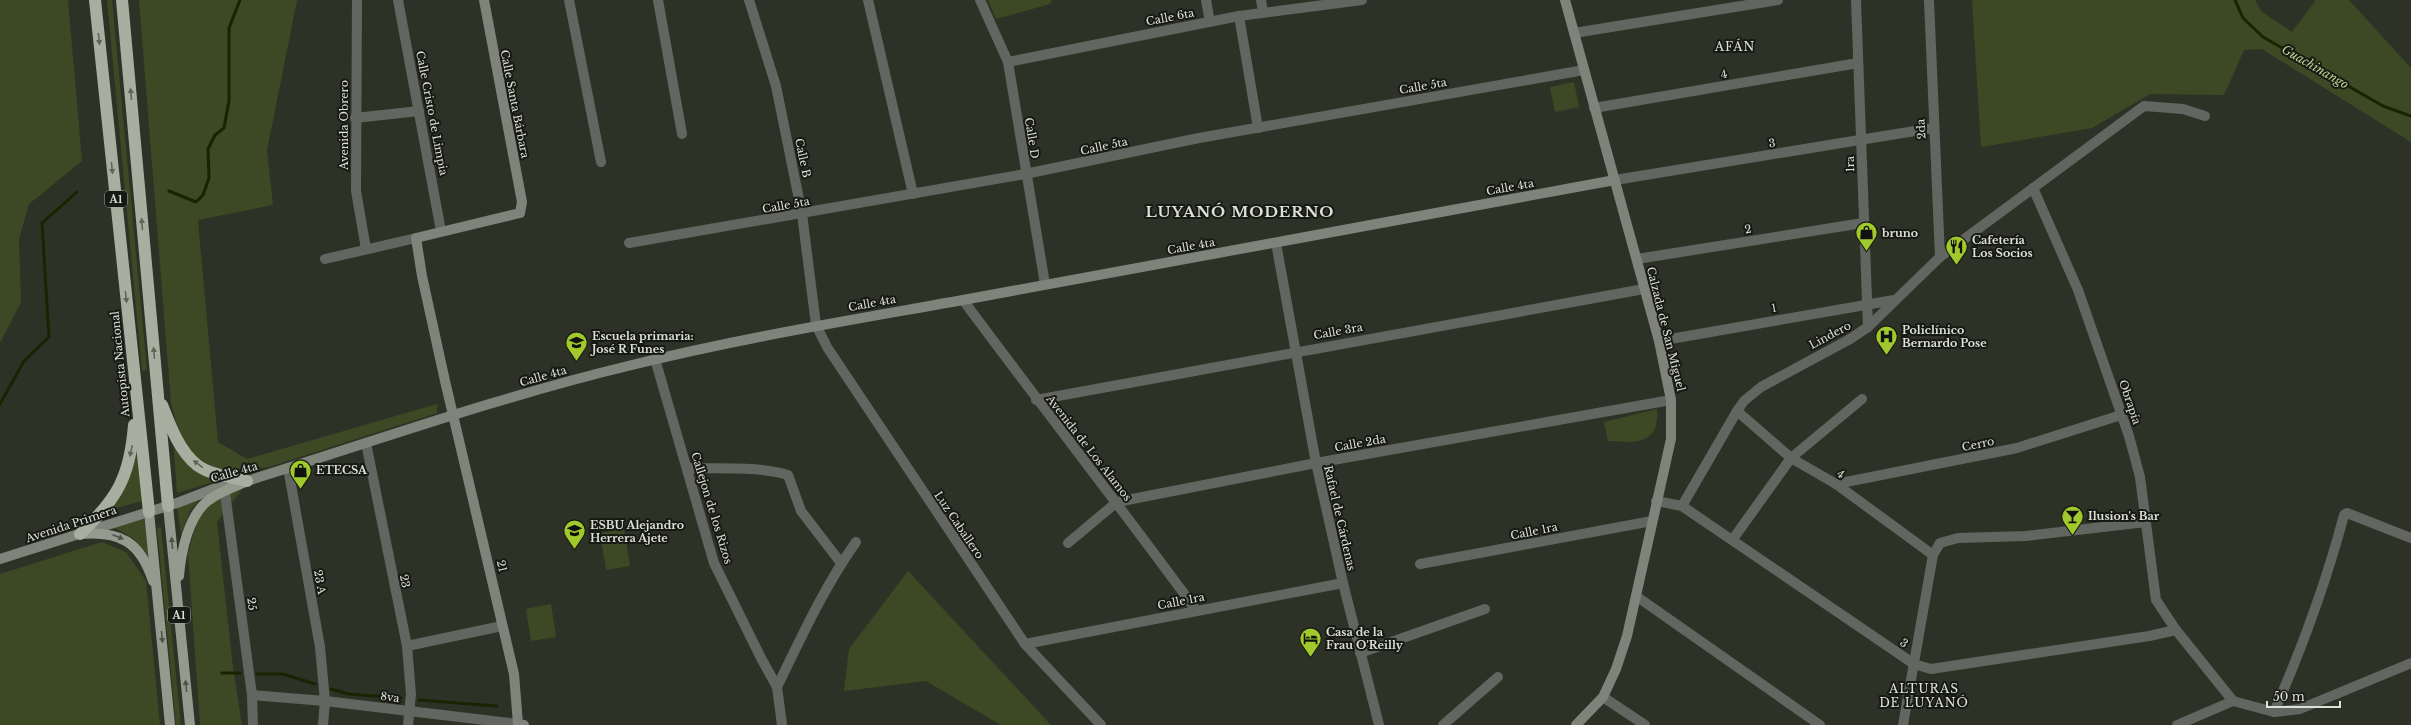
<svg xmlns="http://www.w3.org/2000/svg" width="2411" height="725" viewBox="0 0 2411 725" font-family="'Libre Baskerville',serif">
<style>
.green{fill:#3d4924}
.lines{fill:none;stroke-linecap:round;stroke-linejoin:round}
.stream{stroke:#192300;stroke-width:3}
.street{stroke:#636660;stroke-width:10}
.secondary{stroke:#80837a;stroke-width:10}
.primary{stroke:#969a8e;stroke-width:10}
.highway{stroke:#a9afa0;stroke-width:12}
.oneway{fill:#60645a}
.oneway2{fill:#50534a}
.labels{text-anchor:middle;stroke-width:4;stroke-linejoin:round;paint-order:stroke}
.shield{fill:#171913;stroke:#a2a59e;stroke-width:1}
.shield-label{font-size:10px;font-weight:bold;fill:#dee1d9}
.street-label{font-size:11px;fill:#dee1d9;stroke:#171913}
.poi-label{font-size:11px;font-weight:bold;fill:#dee1d9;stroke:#171913;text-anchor:start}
.neighbourhood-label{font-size:12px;letter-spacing:1px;fill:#dee1d9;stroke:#171913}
.water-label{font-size:12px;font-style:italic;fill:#bed591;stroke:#171913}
.district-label{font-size:15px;font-weight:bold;letter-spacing:1px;fill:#dee1d9;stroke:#171913}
</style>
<rect width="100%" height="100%" fill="#2e3226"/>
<!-- green -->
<g class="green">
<polygon points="0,0 68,0 82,161 29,204 19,239 21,302 0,343"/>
<polygon points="107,0 112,0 147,370 142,371"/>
<path d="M139 0H297L267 150 273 205 198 220 218 442 247 459 437 404V413L269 467C207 476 186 465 171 403Z"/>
<polygon points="988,0 1052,0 1050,4 996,19"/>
<polygon points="1972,0 2255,0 2262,12 2292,32 2316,0 2349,0 2411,68 2411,142 2262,49 2244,50 2224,95 2150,94 2092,128 1981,147"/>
<polygon points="1574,82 1579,107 1555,112 1550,87"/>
<path d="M1657 409C1660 445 1635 443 1608 441L1604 422Z"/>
<path d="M173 439C187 470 192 468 223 479L177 493Z"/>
<polygon points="136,442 142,501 109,510"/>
<polygon points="246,484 217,522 233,668 242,725 200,725 188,553 198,518 212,503"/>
<polygon points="201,498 190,511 181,535 177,506"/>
<polygon points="144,519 150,562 133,538 113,527"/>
<polygon points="161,527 181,725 176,725 157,528"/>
<polygon points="624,529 630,566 606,570 600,533"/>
<polygon points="102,542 126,552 146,581 160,725 0,725 0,574"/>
<polygon points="908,571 1051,725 1001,725 926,681 844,691 849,649"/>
<polygon points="551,604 556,637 531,641 526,609"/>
</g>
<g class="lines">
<!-- stream -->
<g class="stream">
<polyline points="2235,0 2243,18 2263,37 2383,106 2411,116"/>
<polyline points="169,191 196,202 203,195 209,178 208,149 215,135 224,128 229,101 229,28 240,0"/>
<polyline points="0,404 24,361 49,337 42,223 77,192"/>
<polyline points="222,673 240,673"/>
<polyline points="257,674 283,674 315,684"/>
<polyline points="331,689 349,694 401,698"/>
<polyline points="419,700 497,706"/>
</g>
<!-- street -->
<g class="street">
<polyline points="357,0 356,191 366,249"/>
<polyline points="398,0 441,231"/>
<polyline points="569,0 601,162"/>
<polyline points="658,0 682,134"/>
<polyline points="749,0 776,86 802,214 816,325 827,347 1025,644 1101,725"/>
<polyline points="868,0 913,194"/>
<polyline points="980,0 1008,62 1045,284"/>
<polyline points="1206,0 1210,22"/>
<polyline points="1261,0 1263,12"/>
<polyline points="1856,0 1868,327"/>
<polyline points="1929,0 1940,257"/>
<polyline points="1239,16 1258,128"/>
<polyline points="1574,33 1778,0"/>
<polyline points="1008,62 1239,16 1362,0"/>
<polyline points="1594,108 1858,63"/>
<polyline points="355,118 419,111"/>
<polyline points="1615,180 1933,128"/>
<polyline points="2033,188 2078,290 2129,436 2140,477 2156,600 2176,630 2233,701 2274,712 2300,709 2411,663"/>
<polyline points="629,243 1025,174 1199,138 1584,70"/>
<polyline points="1276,243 1316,463 1343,583 1379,725"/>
<polyline points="325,259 416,238"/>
<polyline points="1637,259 1863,223"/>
<path d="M963 300C1040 404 1120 506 1196 610"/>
<polyline points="1659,341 1894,300"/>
<polyline points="655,359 714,563 761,658 777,687 782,725"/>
<polyline points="1036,400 1644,289"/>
<polyline points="1737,411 1791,458 1836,484 1933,555"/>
<polyline points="366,443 407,646 411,694 408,725"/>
<polyline points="288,468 320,647 325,701 323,725"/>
<path d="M688 468C719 469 759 466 788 475L801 511 841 563"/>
<polyline points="1836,484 2017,448 2121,415"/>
<polyline points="224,485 252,695 253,725"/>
<polyline points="1656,501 1682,506 1914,664 1931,669 2149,636 2176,630"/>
<polyline points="1682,506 1737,411 1744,401 1761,387 1850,339 1868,327 1940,257 2144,106 2183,109 2205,116"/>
<polyline points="1733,539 1791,458 1862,399"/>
<polyline points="1068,543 1117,502 1316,463 1671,400"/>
<polyline points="1420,564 1652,521"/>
<polyline points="1636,596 1820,725"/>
<polyline points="1025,644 1343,583"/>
<polyline points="407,646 502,626"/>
<polyline points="1360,653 1485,609"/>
<path d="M777 687C801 638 824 587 856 542"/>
<polyline points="252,695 325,701 518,724"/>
<polyline points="1603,697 1645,725"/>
<path d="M2274 712C2302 648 2326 583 2344 515L2347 513 2411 538"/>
<polyline points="1443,725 1498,677"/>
<polyline points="1903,725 1933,555 1940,543 1958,538 2026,536 2146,522"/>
<polyline points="2177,725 2233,701"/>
</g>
<!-- secondary -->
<g class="secondary">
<polyline points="484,0 522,202 520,213 416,238 422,276 445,381 514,674 518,724 524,725"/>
<polyline points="1565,0 1659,341 1671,400 1671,439 1627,636 1616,669 1603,697 1576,725"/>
<path d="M0 559 177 503 224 485 247 481C375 441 502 396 632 365 741 338 852 320 963 300 1181 261 1397 219 1615 180"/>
</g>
<!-- primary -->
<g class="primary">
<polyline points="168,506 190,725"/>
<polyline points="149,512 170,725"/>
<path d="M80 534C120 531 140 541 153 581"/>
<path d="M179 576C181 553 188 515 209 500 219 492 235 487 247 481"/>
</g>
<!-- highway -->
<g class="highway">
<polyline points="95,0 149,512"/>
<polyline points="122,0 168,506"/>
<path d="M162 405C170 425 179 451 197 465 210 475 232 477 247 481"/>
<path d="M80 534C117 499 130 477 134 425"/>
</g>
</g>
<!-- one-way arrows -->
<defs><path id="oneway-solid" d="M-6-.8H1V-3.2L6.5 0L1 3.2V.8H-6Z"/></defs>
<g class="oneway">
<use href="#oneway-solid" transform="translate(99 39) rotate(84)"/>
<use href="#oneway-solid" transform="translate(131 94) rotate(-95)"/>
<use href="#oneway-solid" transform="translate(112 168) rotate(84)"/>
<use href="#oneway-solid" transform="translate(142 224) rotate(-95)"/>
<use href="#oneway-solid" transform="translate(126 297) rotate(84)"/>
<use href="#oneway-solid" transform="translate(154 353) rotate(-95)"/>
<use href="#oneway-solid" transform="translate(131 451) rotate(102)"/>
<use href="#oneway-solid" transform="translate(198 464) rotate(-143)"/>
</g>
<g class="oneway2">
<use href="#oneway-solid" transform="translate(118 537) rotate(21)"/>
<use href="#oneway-solid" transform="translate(172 543) rotate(-95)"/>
<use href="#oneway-solid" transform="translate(162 637) rotate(85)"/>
<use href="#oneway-solid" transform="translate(186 686) rotate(-96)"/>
</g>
<!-- icons -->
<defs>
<symbol id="shop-pin" viewBox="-11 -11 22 30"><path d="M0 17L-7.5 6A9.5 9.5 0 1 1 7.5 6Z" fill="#a0c92b" stroke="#171913"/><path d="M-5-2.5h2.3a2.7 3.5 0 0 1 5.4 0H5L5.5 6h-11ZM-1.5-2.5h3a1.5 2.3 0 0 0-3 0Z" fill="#111"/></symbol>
<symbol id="restaurant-pin" viewBox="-11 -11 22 30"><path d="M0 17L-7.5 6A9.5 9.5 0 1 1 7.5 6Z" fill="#a0c92b" stroke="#171913"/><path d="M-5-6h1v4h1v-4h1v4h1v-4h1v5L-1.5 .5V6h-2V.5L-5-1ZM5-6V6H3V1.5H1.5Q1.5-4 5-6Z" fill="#111"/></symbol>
<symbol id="hospital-pin" viewBox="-11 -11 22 30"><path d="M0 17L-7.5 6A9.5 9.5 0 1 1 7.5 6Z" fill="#a0c92b" stroke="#171913"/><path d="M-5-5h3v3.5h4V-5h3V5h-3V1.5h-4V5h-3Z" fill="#111"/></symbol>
<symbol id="school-pin" viewBox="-11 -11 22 30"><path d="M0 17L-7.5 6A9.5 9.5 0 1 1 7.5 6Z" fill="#a0c92b" stroke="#171913"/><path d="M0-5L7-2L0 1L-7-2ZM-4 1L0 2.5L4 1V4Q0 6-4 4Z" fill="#111"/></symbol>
<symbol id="bar-pin" viewBox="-11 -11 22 30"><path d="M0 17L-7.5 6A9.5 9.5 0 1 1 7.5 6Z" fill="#a0c92b" stroke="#171913"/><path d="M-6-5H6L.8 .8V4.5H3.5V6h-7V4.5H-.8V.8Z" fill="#111"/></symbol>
<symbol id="hotel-pin" viewBox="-11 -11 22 30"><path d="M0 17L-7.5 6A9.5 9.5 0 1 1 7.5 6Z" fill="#a0c92b" stroke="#171913"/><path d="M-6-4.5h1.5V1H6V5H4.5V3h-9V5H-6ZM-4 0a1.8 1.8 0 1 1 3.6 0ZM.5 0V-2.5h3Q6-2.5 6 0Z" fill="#111"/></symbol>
</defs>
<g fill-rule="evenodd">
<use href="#shop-pin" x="1854" y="220" width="25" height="34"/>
<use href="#restaurant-pin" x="1944" y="234" width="25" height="34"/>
<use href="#hospital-pin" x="1874" y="324" width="25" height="34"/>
<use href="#school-pin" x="564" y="330" width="25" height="34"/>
<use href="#shop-pin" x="288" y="458" width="25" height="34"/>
<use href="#bar-pin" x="2060" y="504" width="25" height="34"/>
<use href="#school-pin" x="562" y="518" width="25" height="34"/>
<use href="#hotel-pin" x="1298" y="626" width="25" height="34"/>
</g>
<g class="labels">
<!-- shield labels -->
<g class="shield">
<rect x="105" y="191" width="22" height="16" rx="3"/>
<rect x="168" y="607" width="22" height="16" rx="3"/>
</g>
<g class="shield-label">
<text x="116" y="203">A1</text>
<text x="179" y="619">A1</text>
</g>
<!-- street labels -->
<g class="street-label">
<text transform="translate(1170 17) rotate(-11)" y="4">Calle 6ta</text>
<text transform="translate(1724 74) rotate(-10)" y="4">4</text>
<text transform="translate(1423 86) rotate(-10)" y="4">Calle 5ta</text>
<text transform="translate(515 104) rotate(79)" y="4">Calle Santa Bárbara</text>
<text transform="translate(432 113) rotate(79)" y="4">Calle Cristo de Limpia</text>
<text transform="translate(344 125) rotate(-90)" y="4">Avenida Obrero</text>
<text transform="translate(1921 129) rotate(-93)" y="4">2da</text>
<text transform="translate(1032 138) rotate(81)" y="4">Calle D</text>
<text transform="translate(1772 143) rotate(-9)" y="4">3</text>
<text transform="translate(1104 146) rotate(-12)" y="4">Calle 5ta</text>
<text transform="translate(803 158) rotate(78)" y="4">Calle B</text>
<text transform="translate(1850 164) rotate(-91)" y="4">1ra</text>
<text transform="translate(1510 187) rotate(-10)" y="4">Calle 4ta</text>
<text transform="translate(786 205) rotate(-10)" y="4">Calle 5ta</text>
<text transform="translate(1748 229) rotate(-9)" y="4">2</text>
<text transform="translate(1191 246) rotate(-10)" y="4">Calle 4ta</text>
<text transform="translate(872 303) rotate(-10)" y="4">Calle 4ta</text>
<text transform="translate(1774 308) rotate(-10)" y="4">1</text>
<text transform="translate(1666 329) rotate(76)" y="4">Calzada de San Miguel</text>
<text transform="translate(1338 331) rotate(-10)" y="4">Calle 3ra</text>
<text transform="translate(1830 335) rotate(-28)" y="4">Lindero</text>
<text transform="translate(120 364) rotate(-96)" y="4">Autopista Nacional</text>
<text transform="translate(543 376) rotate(-16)" y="4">Calle 4ta</text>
<text transform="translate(2130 402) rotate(71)" y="4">Obrapía</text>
<text transform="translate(1360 443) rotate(-10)" y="4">Calle 2da</text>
<text transform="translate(1978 444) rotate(-12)" y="4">Cerro</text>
<text transform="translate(1089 448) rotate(52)" y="4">Avenida de Los Alamos</text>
<text transform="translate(234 472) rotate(-16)" y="4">Calle 4ta</text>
<text transform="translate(1841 474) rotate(36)" y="4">4</text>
<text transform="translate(712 508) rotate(73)" y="4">Callejon de los Rizos</text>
<text transform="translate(1340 518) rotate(77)" y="4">Rafael de Cárdenas</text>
<text transform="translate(71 524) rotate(-18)" y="4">Avenida Primera</text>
<text transform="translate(959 525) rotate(56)" y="4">Luz Caballero</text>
<text transform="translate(1534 531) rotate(-11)" y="4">Calle 1ra</text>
<text transform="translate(502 566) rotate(78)" y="4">21</text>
<text transform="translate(405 581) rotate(78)" y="4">23</text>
<text transform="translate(320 582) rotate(80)" y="4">23 A</text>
<text transform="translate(1181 601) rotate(-11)" y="4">Calle 1ra</text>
<text transform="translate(252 604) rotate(83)" y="4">25</text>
<text transform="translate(1904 643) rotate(35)" y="4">3</text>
<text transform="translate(390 697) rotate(7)" y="4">8va</text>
</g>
<!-- poi labels -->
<g class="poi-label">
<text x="1882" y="237">bruno</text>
<text x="1972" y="244">Cafetería<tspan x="1972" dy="13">Los Socios</tspan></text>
<text x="1902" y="334">Policlínico<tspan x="1902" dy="13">Bernardo Pose</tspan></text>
<text x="592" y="340">Escuela primaria:<tspan x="592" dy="13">José R Funes</tspan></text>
<text x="316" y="474">ETECSA</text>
<text x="2088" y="520">Ilusion's Bar</text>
<text x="590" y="529">ESBU Alejandro<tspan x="590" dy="13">Herrera Ajete</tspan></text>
<text x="1326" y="636">Casa de la<tspan x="1326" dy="13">Frau O'Reilly</tspan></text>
</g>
<!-- neighbourhood labels -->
<g class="neighbourhood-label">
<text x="1735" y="51">AFÁN</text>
<text x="1924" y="693">ALTURAS<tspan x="1924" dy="14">DE LUYANÓ</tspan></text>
</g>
<!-- water labels -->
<g class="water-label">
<text transform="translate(2315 67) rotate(30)" y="4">Guachinango</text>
</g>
<!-- district labels -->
<g class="district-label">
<text x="1240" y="217">LUYANÓ MODERNO</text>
</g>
</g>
<!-- scale -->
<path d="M2267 701v6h73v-6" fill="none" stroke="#dee1d9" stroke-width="2"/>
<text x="2273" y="701" font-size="12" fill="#dee1d9" stroke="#171913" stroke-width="3" paint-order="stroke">50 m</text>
</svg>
